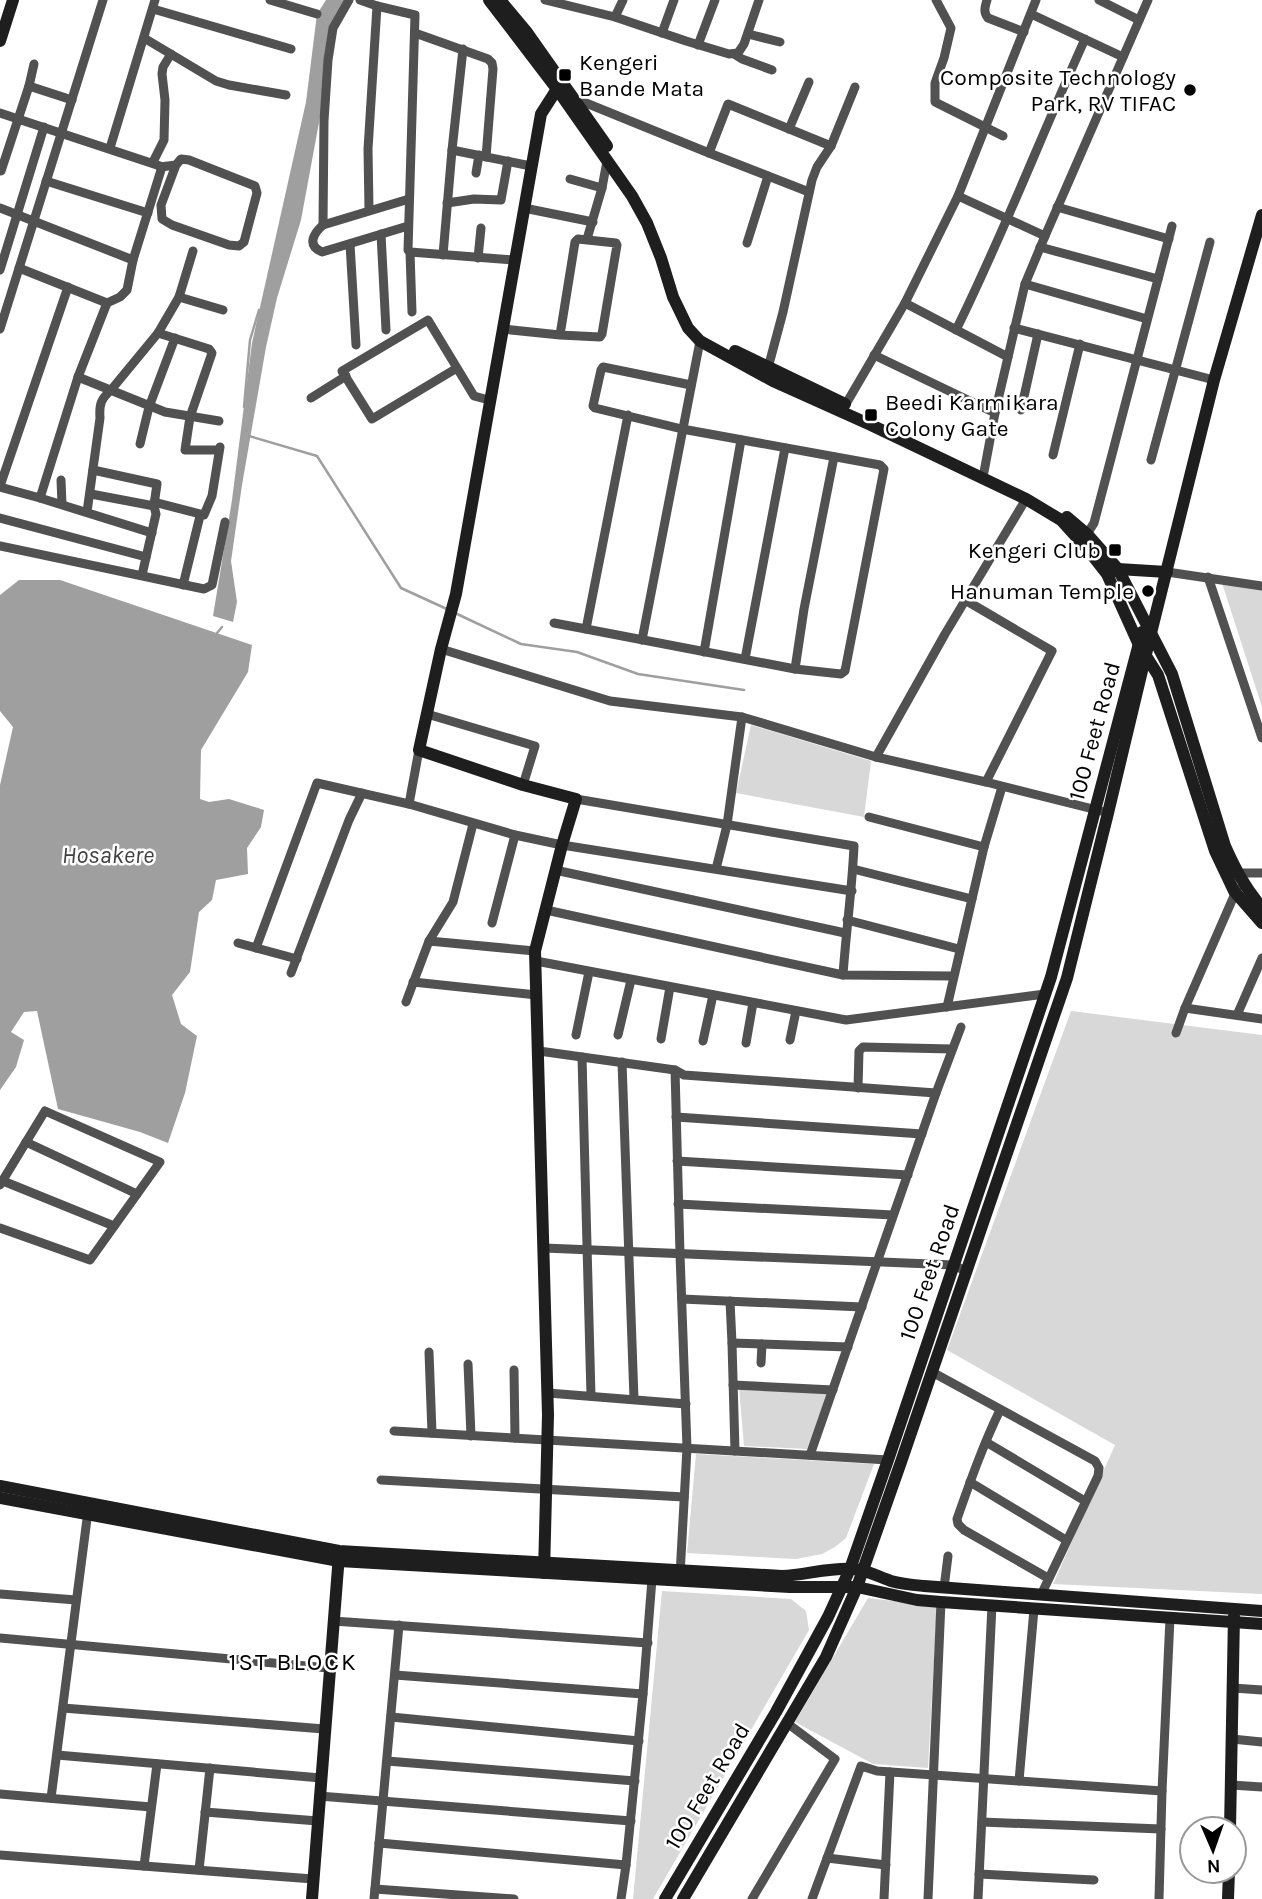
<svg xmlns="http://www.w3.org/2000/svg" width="1262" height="1899" viewBox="0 0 1262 1899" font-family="Karla,sans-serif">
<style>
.green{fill:#d8d8d8}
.water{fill:#9f9f9f}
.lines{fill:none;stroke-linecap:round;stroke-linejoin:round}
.stream{stroke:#9f9f9f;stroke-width:2.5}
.street{stroke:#515151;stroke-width:9}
.secondary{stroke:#1e1e1e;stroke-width:12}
.poi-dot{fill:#000;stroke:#fff;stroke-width:2.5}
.labels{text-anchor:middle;stroke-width:5;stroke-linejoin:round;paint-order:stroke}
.poi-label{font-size:23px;fill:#000;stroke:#fff;text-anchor:end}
.street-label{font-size:23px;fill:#000;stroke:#fff}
.water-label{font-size:24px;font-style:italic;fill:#404040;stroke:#fff}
.neighbourhood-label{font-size:24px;letter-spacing:2px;fill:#000;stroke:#fff}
</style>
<rect width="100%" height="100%" fill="#fff"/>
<!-- green -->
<g class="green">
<polygon points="1222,583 1262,590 1262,707"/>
<polygon points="751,725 871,761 864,817 736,793"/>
<polygon points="1071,1011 1262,1035 1262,1594 1053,1584 1115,1445 947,1350"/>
<polygon points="739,1388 828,1393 807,1449 744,1446"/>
<polygon points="696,1454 874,1464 846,1538 835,1547 822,1554 796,1559 687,1553"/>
<polygon points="662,1591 791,1599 806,1611 809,1630 653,1899 633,1899"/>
<polygon points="868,1598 937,1606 928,1768 873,1764 795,1722"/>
</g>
<!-- water -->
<g class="water">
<polygon points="326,0 345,0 337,15 320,117 301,220 277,298 266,347 242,485 231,561 237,602 233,622 213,616 232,500 252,343 306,102 317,14"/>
<polygon points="19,580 60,580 252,645 248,672 201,750 200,799 209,802 229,799 264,810 261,827 247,848 248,874 216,880 212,900 199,912 190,972 172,995 181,1024 197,1036 185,1093 168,1143 140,1132 58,1109 37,1011 24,1012 11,1032 24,1040 16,1067 0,1090 0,785 13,727 0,711 0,595"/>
</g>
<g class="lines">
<!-- stream -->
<g class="stream">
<polyline points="244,407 250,340 259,310"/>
<polyline points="249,436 317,456 401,588 449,610"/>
<polyline points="455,613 521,644 577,652 638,674 744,690"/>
<polyline points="217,633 222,627"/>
</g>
<!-- street -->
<g class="street">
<polyline points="270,0 317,14"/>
<polyline points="349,0 333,28 328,60 324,121 323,225 409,199"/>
<polyline points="360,0 377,6 368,149 369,210"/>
<polyline points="545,0 615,17 686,41 729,54 738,53 744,44 759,0"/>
<polyline points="936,0 951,28 944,58 935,83 935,102 1003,136"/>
<path d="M987 0C985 7 983 12 988 18L1024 32"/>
<polyline points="1099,0 1139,20"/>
<polyline points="377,6 415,15 408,250 410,252 514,260"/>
<polyline points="153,9 291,49"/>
<polyline points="1031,14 1123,57"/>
<polyline points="615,17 623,0"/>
<polyline points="415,33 488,59 492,63 493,69 486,157"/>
<polyline points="662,33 674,0"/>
<polyline points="748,34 780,42"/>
<polyline points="144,38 216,81 229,85 286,95"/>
<polyline points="698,45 715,0"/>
<polyline points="463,49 452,150 531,166"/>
<polyline points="734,54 742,59 772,70"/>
<polyline points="29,86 34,64"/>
<polyline points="578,103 586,103 709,153 728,104 831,146"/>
<polyline points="0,113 160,166 161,170 133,260 127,290 120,297 107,303"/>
<polyline points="789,129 809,82"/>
<polyline points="110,148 155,0"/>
<polyline points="709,153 809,192"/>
<polyline points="153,162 164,140 165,100 162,74 163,67 171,54"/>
<polyline points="160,167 176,165 161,205 162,219 172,225 229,245 239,246 244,242 257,193 255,186 189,160 181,159 176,165"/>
<polyline points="1,171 29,86 72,100"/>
<polyline points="476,173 479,155"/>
<polyline points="570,179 602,188"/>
<polyline points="46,181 148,213"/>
<polyline points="958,196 1045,236 1148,0"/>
<polyline points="447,203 474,199 501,200 508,161"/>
<polyline points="1057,207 1169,239"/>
<polyline points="0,208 133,260"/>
<polyline points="524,208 593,222"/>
<path d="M323 225C314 233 306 245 322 252L408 226"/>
<polyline points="381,234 386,330"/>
<polyline points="587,239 602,188 607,161"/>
<polyline points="747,243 768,176"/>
<polyline points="350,244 356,345"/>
<polyline points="1040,247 1158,279"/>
<polyline points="410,252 412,312"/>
<polyline points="443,255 452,150"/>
<polyline points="478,258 481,228"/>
<polyline points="19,268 107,303 78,377 40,498"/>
<polyline points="0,270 44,127"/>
<polyline points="1025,284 1147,319"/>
<polyline points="179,297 223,310"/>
<polyline points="905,303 1008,357"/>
<polyline points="1014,328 1214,380"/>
<polyline points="0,329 103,0"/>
<polyline points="502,329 560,335 600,337 602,334 617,245 616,243 578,239 575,242 560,335"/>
<path d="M956 330C1003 235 1041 136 1085 39"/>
<polyline points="158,333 209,349 212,353 190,417 185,450 219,450"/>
<polyline points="874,355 995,413"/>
<polyline points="457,368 372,419 342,371 428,320 474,396 489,400"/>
<polyline points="768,368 783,312 812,180 817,167 831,146 855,87"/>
<polyline points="78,377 165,412 219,421"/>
<polyline points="311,398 346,376"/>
<polyline points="843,409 905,303 958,196 1036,0"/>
<polyline points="1021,410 1038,334"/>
<polyline points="628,415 586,629 795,669 841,674 845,671 884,469 880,465 682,429 595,408 593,406 601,370 603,367 691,385"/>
<polyline points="140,444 149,407 175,338"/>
<polyline points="1053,455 1080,344"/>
<polyline points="1151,460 1210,242"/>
<polyline points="93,470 157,484 154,505"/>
<polyline points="984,472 995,413 1025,284 1045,236"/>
<polyline points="61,480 62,504"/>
<polyline points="0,486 68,287"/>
<polyline points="0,487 40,498 152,533"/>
<polyline points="91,494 154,506 156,514 142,575"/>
<polyline points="154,502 204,515 212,496 220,447"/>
<path d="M87 512 100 418C99 404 101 399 111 390L158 333 179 297 193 251"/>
<polyline points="0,518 146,557"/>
<polyline points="1087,534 1094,523 1172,226"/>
<polyline points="0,546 204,589 212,585 225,522"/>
<polyline points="1167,572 1262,586"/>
<polyline points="1208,577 1262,738"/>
<polyline points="183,585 200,516"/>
<polyline points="965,600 1052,651 986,782"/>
<polyline points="554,623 586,629"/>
<polyline points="642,640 700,341"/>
<polyline points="441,649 610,701 742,717 876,757 986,782 1101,811"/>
<polyline points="704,652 741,440"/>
<polyline points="745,659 785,448"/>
<polyline points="795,669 804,609 834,457"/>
<polyline points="427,714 535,746 523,785"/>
<polyline points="876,757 945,634 1026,499"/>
<path d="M576 799 854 846C852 890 846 932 843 975"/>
<polyline points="409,804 419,750"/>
<polyline points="869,817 984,847"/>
<polyline points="716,869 727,825 742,717"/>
<polyline points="853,869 972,899"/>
<polyline points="555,870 845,933"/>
<polyline points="1236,873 1262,873"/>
<polyline points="1237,889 1185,1008 1262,1019"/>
<polyline points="546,910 843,975 953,976"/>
<polyline points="847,920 959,949"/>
<polyline points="492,923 515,835"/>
<polyline points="429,941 453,902 473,824"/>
<polyline points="238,943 297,959"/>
<polyline points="256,948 317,783 409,804 515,835 562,845 852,891"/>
<polyline points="536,961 846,1020 1045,994"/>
<polyline points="291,973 349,820 362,793"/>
<polyline points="413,982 537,995"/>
<polyline points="406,1002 429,941 535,951"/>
<polyline points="947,1007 984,847 1002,787"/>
<polyline points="1237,1015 1262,958"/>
<polyline points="1176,1033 1185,1008"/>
<polyline points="576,1035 589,972"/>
<polyline points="618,1035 631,980"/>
<polyline points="661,1039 670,987"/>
<polyline points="790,1040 796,1011"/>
<polyline points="703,1041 713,995"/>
<polyline points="746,1043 753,1003"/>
<polyline points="539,1051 675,1070 684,1075 936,1093"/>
<polyline points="582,1057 591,1396"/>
<polyline points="622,1062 634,1399"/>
<polyline points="675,1070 680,1254 687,1448 680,1575"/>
<polyline points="858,1088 859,1051 863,1047 952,1049"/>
<polyline points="676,1117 922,1134"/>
<polyline points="26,1142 137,1194"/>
<polyline points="677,1161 908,1175"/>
<polyline points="3,1181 114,1226"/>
<polyline points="0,1185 45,1111 160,1162 90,1260 0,1228"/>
<polyline points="678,1204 893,1215"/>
<polyline points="544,1248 954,1265 967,1272"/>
<polyline points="682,1299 862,1307"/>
<polyline points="730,1301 732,1343"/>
<polyline points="429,1352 432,1433"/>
<polyline points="761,1363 762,1344"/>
<polyline points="468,1364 471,1436"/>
<polyline points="514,1370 515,1438"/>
<polyline points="932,1372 1095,1461 1099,1468 1098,1476 1041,1595"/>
<polyline points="733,1385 833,1390"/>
<polyline points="548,1393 686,1404"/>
<path d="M1000 1410C983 1445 970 1482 957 1519L958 1524 964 1530 1048 1578"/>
<polyline points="394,1431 888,1460"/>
<polyline points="986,1442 1085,1501"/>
<polyline points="735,1451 732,1343 848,1347"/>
<polyline points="810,1455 936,1093 961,1027"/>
<polyline points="381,1480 684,1497"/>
<polyline points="970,1482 1066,1540"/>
<polyline points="944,1588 948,1556"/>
<polyline points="0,1594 76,1600"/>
<polyline points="333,1621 648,1643"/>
<polyline points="0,1638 329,1668"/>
<polyline points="395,1675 643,1694"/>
<polyline points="1233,1688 1262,1690"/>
<polyline points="63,1708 324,1729"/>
<polyline points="391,1717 639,1741"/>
<polyline points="1232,1739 1262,1742"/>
<polyline points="57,1755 321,1778"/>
<polyline points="387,1761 635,1781"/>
<polyline points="1019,1781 1034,1609"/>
<polyline points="1231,1785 1262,1787"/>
<polyline points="0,1794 151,1807"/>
<polyline points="319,1796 631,1821"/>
<polyline points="51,1798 88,1511"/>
<polyline points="205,1812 318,1821"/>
<polyline points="982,1822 1161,1829"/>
<polyline points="379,1843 626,1865"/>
<polyline points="0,1855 313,1879"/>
<polyline points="827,1858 886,1865"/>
<polyline points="144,1866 157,1764"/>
<polyline points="199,1870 210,1768"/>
<polyline points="979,1874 1094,1880"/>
<polyline points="375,1889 514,1899"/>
<polyline points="374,1899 399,1625"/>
<polyline points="621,1899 626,1865 643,1694 652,1579"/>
<polyline points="752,1899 835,1759 787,1723"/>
<polyline points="812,1899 861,1766 877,1771 1162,1791"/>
<polyline points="884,1899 890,1772"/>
<polyline points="928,1899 941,1602"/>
<polyline points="978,1899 992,1605"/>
<polyline points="1159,1899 1162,1791 1170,1618"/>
</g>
<!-- secondary -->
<g class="secondary">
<polyline points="489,0 557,89 632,196 647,223 661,258 673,297 688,328 700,341 773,381 871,425 1026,499 1061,520 1089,551 1107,574 1139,645 1158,675 1215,851 1234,891 1262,923"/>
<polyline points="500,0 526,31 607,146"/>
<polyline points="0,41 13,0"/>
<polyline points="735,351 845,404"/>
<path d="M1067 517 1087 534 1118 569 1172 674 1225 846C1236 871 1245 887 1262 908"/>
<polyline points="1112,572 1118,569 1167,572"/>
<path d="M0 1486 339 1551 782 1576C806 1575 830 1567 854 1569 867 1570 879 1577 891 1581 901 1584 913 1585 924 1586L1262 1611"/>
<polyline points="0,1498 339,1561 790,1587 857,1587 917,1600 941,1602 1262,1624"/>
<polyline points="544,1573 548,1415 535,951 562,845 576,799 523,785 419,750 441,649 456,594 541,114 557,89"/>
<polyline points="1230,1829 1234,1616"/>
<polyline points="312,1899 339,1555"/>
<polyline points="665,1899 776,1712 828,1617 850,1569 888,1460 1051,977 1142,632"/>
<polyline points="683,1899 826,1657 857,1587 901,1462 1067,978 1108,813 1151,633 1214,380 1262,215"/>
<polyline points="1228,1899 1229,1871"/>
</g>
</g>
<!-- markers -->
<g class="poi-dot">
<rect x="558" y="68" width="14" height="14" rx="3.5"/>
<circle cx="1190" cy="90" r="7"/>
<rect x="864" y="408" width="14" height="14" rx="3.5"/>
<rect x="1108" y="543" width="14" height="14" rx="3.5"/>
<circle cx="1148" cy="591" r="7"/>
</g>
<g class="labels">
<!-- poi labels -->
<g class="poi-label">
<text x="579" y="70" text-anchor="start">Kengeri<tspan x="579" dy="26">Bande Mata</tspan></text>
<text x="1176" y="85">Composite Technology<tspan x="1176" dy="26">Park, RV TIFAC</tspan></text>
<text x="885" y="410" text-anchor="start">Beedi Karmikara<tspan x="885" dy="26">Colony Gate</tspan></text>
<text x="1101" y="558">Kengeri Club</text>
<text x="1134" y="599">Hanuman Temple</text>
</g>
<!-- street labels -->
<g class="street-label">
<text transform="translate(1094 731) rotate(-75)" y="8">100 Feet Road</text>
<text transform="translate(929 1272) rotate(-71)" y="8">100 Feet Road</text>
<text transform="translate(707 1786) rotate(-59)" y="8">100 Feet Road</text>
</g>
<!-- water labels -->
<g class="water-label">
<text x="108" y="863">Hosakere</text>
</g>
<!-- neighbourhood labels -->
<g class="neighbourhood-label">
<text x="293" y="1670">1ST BLOCK</text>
</g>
</g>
<!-- north arrow -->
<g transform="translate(1213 1850) rotate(178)"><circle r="33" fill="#ffffff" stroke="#999999" stroke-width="2"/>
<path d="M0-5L12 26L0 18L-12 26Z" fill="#000000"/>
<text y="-10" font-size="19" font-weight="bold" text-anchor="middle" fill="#000000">N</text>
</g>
</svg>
